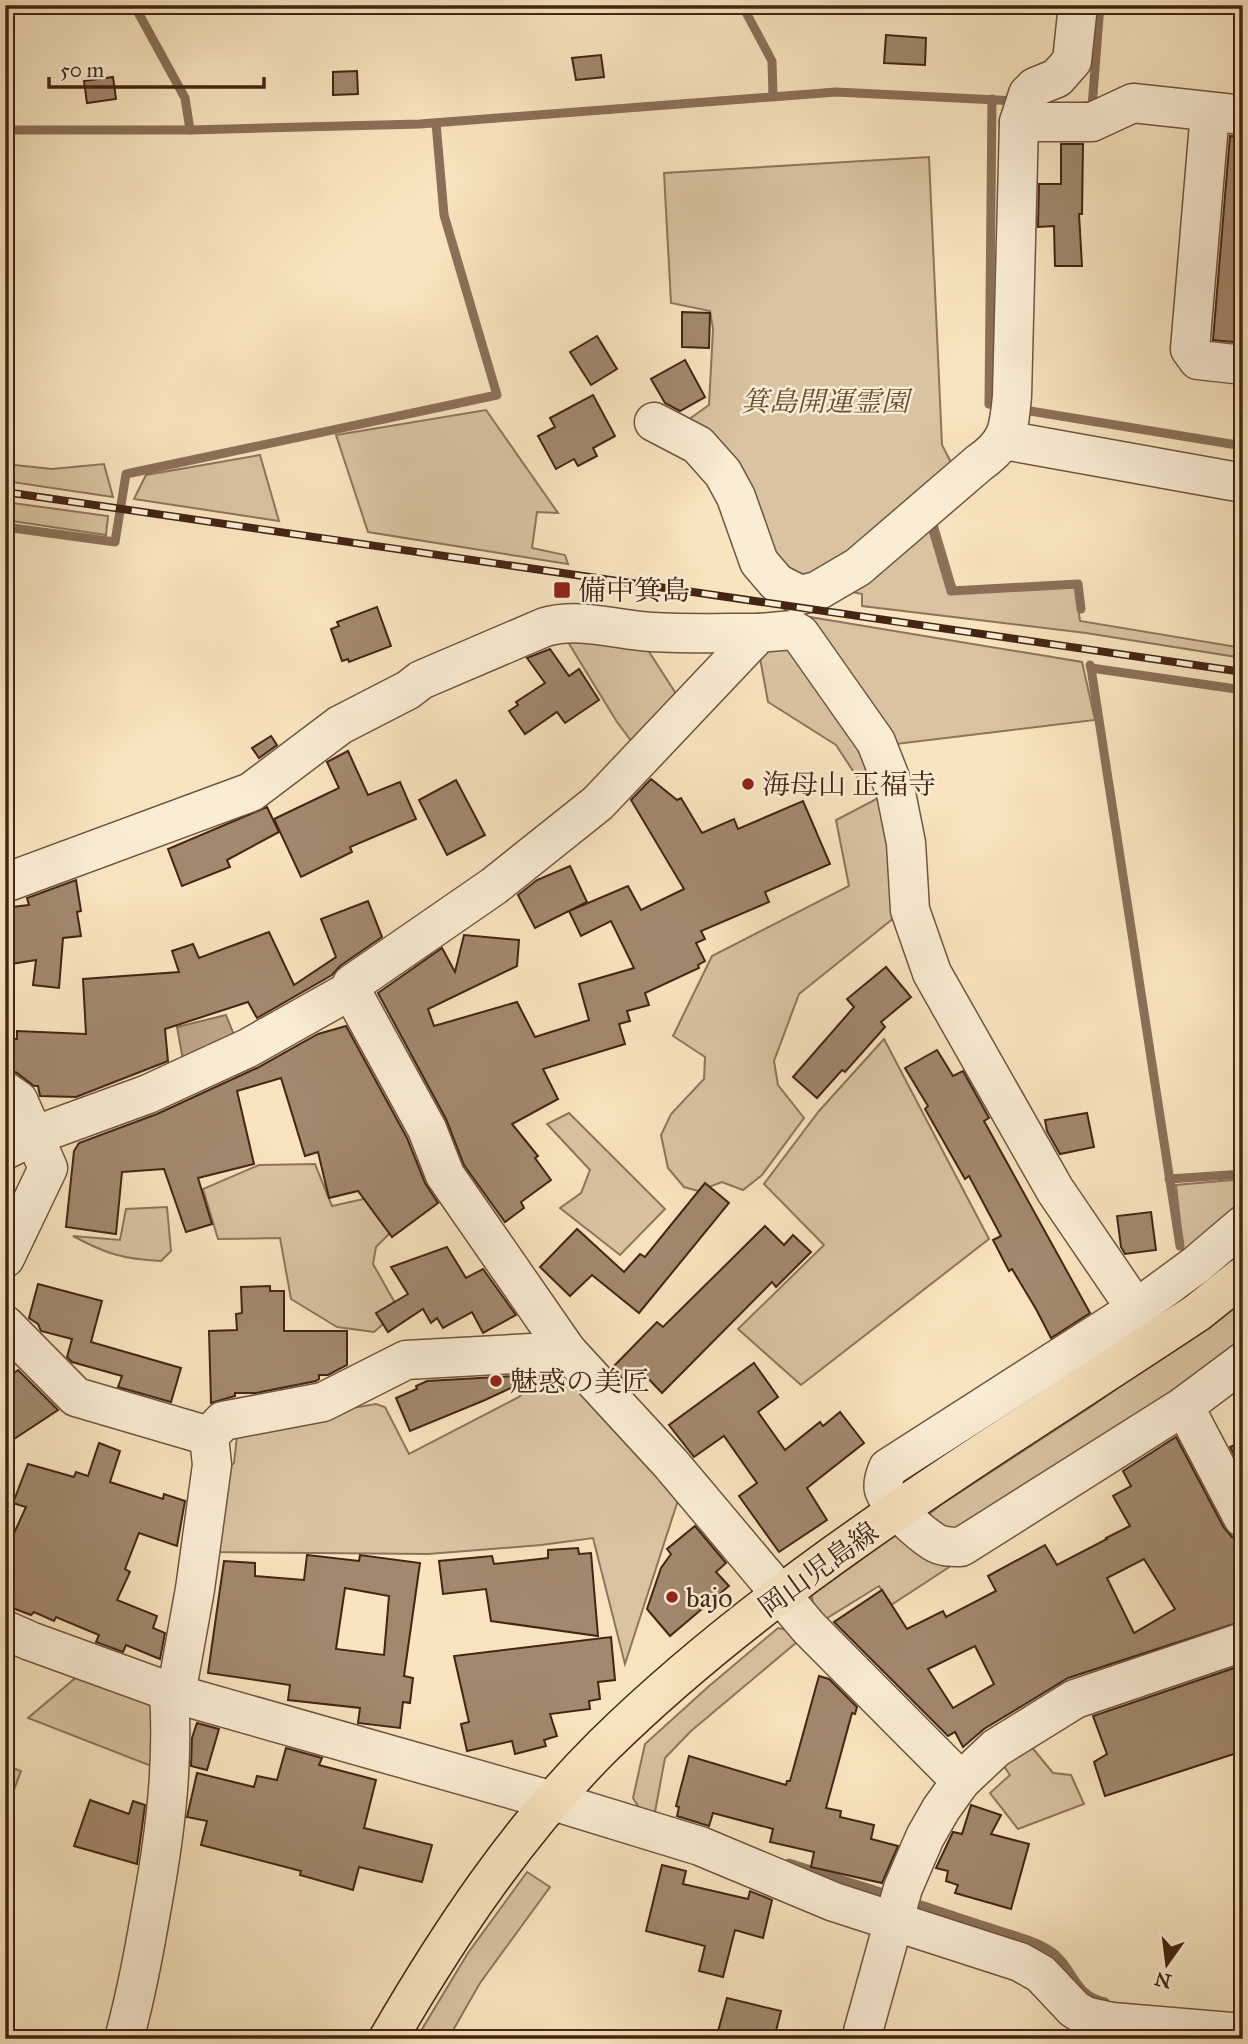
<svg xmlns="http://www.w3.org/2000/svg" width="1248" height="2044" viewBox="0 0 1248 2044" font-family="'IM FELL Great Primer','Noto Serif JP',serif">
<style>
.green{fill:#d9c3a1;stroke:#8e745b;stroke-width:2}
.water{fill:#bba385;stroke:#8b7058;stroke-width:2}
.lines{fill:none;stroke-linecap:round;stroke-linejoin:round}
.stream{stroke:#8b7058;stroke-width:9}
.building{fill:#a2886d;stroke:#442415;stroke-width:2;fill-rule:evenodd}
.minor-casing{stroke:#71543f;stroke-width:41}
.major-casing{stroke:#442415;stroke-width:41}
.minor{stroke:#faedd5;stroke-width:38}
.major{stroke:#f8e4be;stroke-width:38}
.rail-casing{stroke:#442415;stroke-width:8}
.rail{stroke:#faedd5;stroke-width:5;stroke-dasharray:16;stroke-linecap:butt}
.poi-dot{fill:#8f2418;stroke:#faedd5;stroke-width:2.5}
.labels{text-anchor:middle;stroke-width:5;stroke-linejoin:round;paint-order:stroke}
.park-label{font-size:28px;font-style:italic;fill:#694c38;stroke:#faedd5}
.poi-label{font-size:28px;fill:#442415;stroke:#faedd5;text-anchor:start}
.street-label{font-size:28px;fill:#442415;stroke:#faedd5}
</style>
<rect width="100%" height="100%" fill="#f8e4be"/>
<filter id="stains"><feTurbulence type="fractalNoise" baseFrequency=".00286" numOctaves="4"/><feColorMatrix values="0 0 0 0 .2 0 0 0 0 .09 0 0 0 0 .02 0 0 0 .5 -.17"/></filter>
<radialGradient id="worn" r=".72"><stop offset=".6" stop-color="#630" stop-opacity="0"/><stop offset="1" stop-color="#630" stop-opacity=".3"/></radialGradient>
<!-- green -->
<g class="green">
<polygon points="929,157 942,445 955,470 802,588 681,425 709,405 713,329 710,311 671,303 664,173"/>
<polygon points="486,410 558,513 537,512 532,548 565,555 568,564 368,532 336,435"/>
<polygon points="260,455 279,521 134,499 146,475"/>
<polygon points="5,464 52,469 104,464 113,497 5,481"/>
<polygon points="5,502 108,516 106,535 5,520"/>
<polygon points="935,519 957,593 1075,587 1080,621 1243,648 1243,658 1086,633 862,606 862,594 838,589"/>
<polygon points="810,617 1082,662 1095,720 888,745 809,628"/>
<polygon points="563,634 642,641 682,703 638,750 617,722"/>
<polygon points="771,646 795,649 869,767 857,777 836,745 768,702 760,658"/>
<polygon points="884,795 900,913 799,994 774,1061 778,1085 804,1118 762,1175 743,1190 722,1182 698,1191 684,1187 668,1168 661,1135 671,1114 704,1079 705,1057 673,1036 712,956 849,886 836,820"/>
<polygon points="884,1039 989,1239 801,1385 738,1329 824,1245 764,1184 819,1111"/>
<polygon points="569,1113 665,1209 620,1255 560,1208 581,1193 590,1170 547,1124"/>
<polygon points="424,1155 433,1171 389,1203 399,1224 376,1247 373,1264 399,1310 374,1332 337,1327 291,1299 280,1238 218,1239 203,1189 259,1165 315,1164 332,1206 377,1196"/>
<polygon points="1243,1179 1243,1213 1184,1257 1176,1185"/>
<path d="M167 1207 171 1251 161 1261C123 1259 106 1254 73 1236L120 1240 126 1209Z"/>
<polygon points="1243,1301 1243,1347 957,1538 928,1523 929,1514 942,1504 1092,1406"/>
<polygon points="551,1364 562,1365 681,1491 625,1664 593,1538 541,1545 428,1554 211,1552 229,1467 234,1463 238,1427 376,1404 385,1407 409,1454 519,1397"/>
<polygon points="894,1536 909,1537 960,1560 891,1605 879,1586 819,1623 813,1612 812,1595"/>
<polygon points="778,1628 792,1631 803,1637 691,1731 665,1758 655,1812 640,1809 633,1798 645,1744 708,1687"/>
<polygon points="85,1670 149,1695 164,1771 28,1718"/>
<polygon points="1030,1745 1053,1773 1071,1775 1084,1804 1018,1829 990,1793 1010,1775 1003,1765"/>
<polygon points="5,1765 21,1771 5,1814"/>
<polygon points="527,1872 550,1887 480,1983 448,2039 416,2039 468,1953"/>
</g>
<!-- water -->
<polygon class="water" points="226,1015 236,1040 184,1066 177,1027"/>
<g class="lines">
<!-- stream -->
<g class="stream">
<polyline points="134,5 185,98 190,130"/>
<polyline points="742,5 772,61 773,96"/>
<polyline points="992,99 989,404 1001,406"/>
<polyline points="1087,106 1092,107 1100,5"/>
<polyline points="5,130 190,130 420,124 836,92 1017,101"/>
<polyline points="1018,409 1243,446"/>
<polyline points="930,520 951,591 1078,584 1081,609"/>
<polyline points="5,527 115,542 126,474 497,395 444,215 436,123"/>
<polyline points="1090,665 1091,668 1243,690"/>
<polyline points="1091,668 1180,1246"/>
<polyline points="1169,1179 1243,1174"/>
<polyline points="789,1863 893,1896"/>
<path d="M909 1901C939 1911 968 1921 997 1930 1015 1936 1036 1941 1052 1952 1074 1968 1074 1996 1105 2002"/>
</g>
</g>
<!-- building -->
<g class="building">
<polygon points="886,35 926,38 925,65 884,63"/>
<polygon points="601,55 604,77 576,80 572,58"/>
<polygon points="357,71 358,94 333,95 333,72"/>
<polygon points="113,77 116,99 87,103 84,81"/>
<polygon points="1230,136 1243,137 1243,343 1213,340"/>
<polygon points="1061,144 1083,144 1082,214 1079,214 1082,266 1055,266 1054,226 1038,227 1039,184 1061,184"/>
<polygon points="682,312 710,313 709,348 682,347"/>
<polygon points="597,336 617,369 591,385 570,352"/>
<polygon points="685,360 705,397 680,411 665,403 651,379"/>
<polygon points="593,395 615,436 593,448 597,456 578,466 574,459 556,469 538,436 555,427 550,418"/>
<polygon points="377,607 391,646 349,662 348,659 342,661 331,629 339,626 337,622"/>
<polygon points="550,649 569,676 579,669 599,700 565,723 557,712 525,734 509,711 518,705 516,702 545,683 527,658"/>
<polygon points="271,736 277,745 259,758 252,748"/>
<polygon points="348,751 368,795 400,782 416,819 350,847 352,852 301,877 274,819 339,788 327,762"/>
<polygon points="651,779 677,800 681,798 702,833 734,819 738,829 803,801 830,864 765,892 769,902 701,931 705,939 696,943 705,961 698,965 699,968 645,993 649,1005 627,1011 630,1021 619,1024 625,1044 543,1069 558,1099 512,1124 538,1156 535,1158 551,1180 521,1202 524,1208 505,1222 464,1165 446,1119 378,993 442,948 455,972 464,935 519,940 517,966 428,1009 434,1026 517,1002 535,1037 589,1020 579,984 634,968 611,921 581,936 569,911 628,886 641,910 684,889 631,800"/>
<polygon points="456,780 485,835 447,855 419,800"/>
<polygon points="267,807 279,832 227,860 230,867 182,886 168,849"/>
<polygon points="570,866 587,902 535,928 518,895 537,880"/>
<polygon points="76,880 81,911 77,912 81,936 63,938 59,988 33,985 36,960 5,965 5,908 29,905 27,898"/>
<polygon points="368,901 382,937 340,966 332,975 257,1018 248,1002 165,1029 168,1061 76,1097 40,1096 38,1086 34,1086 17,1073 7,1069 5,1039 17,1039 17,1031 86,1034 83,979 179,972 172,951 193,944 199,958 269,932 294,985 336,957 321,919"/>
<polygon points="886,967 911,997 881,1022 885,1027 845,1072 842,1070 817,1098 793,1077 854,1007 847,999"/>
<polygon points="346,1026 407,1138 425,1183 438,1203 392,1237 358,1191 329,1198 318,1152 305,1156 281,1078 237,1091 254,1164 198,1178 212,1224 186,1232 164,1169 122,1172 116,1234 66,1227 74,1151 79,1143 157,1114 257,1068 318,1034"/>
<polygon points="937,1050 953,1076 963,1071 989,1118 984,1121 1090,1313 1051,1338 1036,1309 1012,1269 1009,1271 993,1240 1001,1236 969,1176 965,1179 925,1109 928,1106 905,1068"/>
<polygon points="1087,1113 1094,1147 1060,1154 1047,1131 1045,1120"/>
<polygon points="705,1183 729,1203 639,1313 592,1275 570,1296 540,1267 577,1229 624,1272 640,1254 645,1257"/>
<polygon points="1151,1212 1156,1250 1125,1254 1121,1247 1117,1216"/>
<polygon points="765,1226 784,1245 793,1235 811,1252 776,1287 772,1282 662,1393 641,1371 627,1384 612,1368 657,1322 663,1327"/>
<polygon points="447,1247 466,1278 483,1269 516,1315 483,1333 472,1312 443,1328 437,1318 431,1323 423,1309 388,1332 376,1313 408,1294 391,1267"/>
<polygon points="38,1284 102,1301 91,1342 181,1368 171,1402 118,1387 122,1376 72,1362 67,1357 72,1339 41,1331 38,1324 29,1318"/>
<polygon points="270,1286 270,1291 284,1291 284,1331 347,1331 347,1365 328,1375 319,1375 319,1379 316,1381 256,1393 235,1393 235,1396 211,1403 209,1331 237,1330 236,1314 242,1313 241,1287"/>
<polygon points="754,1363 778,1397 758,1412 785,1450 820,1422 823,1426 840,1412 864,1443 807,1488 827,1520 779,1552 739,1496 757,1483 724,1436 694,1457 669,1425"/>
<polygon points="18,1370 58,1410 5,1445 5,1380"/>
<polygon points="533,1375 524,1382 485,1400 410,1431 396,1398 417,1389 416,1386 427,1381"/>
<path d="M1176 1437 1224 1528 1232 1537 1243 1540V1621L1068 1678 984 1729 963 1747 955 1732 948 1736 834 1622 882 1590 907 1629 943 1611 946 1617 996 1591 988 1576 1045 1545 1057 1565 1107 1539 1106 1538 1130 1526 1113 1496 1131 1486 1123 1471ZM1144 1559 1175 1609 1134 1633 1107 1578ZM975 1646 994 1684 953 1708 928 1669Z"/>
<polygon points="99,1443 120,1451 110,1482 163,1499 164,1494 185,1501 177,1546 139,1533 125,1569 130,1572 117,1600 157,1616 153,1628 165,1633 160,1659 126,1645 123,1652 96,1642 99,1635 56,1617 54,1621 34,1612 31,1615 5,1605 5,1553 26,1507 13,1503 28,1464 74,1477 76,1472 88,1476"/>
<polygon points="1237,1444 1243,1456 1243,1471 1230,1447"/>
<polygon points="695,1526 726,1563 716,1572 729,1586 670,1636 647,1609 661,1568 671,1554 667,1549"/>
<polygon points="578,1548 579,1554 591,1553 598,1636 491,1621 486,1589 443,1594 439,1561 492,1556 494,1564 548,1558 548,1550"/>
<path d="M307 1555 359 1561 360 1555 420 1563 404 1676 413 1678 410 1703 403 1702 400 1728 358 1723 360 1708 288 1700 290 1685 208 1673 224 1561 255 1563V1576L304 1580ZM345 1588 389 1596 384 1655 336 1649Z"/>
<polygon points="611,1637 615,1680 598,1682 600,1699 589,1701 590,1709 550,1714 557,1736 544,1740 546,1746 515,1754 512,1741 467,1751 461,1724 469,1722 454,1656"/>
<polygon points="1243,1665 1243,1751 1105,1796 1094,1762 1107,1754 1093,1716"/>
<polygon points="819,1676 829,1679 857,1707 855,1714 852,1713 826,1808 841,1811 840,1817 874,1825 871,1839 898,1846 882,1883 811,1867 814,1852 770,1842 773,1829 713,1813 709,1826 677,1816 679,1807 676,1806 689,1756 786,1785 787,1781 790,1781"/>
<polygon points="197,1723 219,1729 207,1770 191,1766 192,1738"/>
<polygon points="286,1748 322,1758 319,1765 376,1780 364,1828 432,1845 422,1882 359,1867 353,1890 300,1875 301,1871 201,1845 207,1821 187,1817 197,1773 254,1787 257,1776 277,1780"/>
<polygon points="90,1800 129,1814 133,1801 145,1805 137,1864 74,1846"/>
<polygon points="971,1805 1001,1815 991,1834 1029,1844 1011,1909 955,1893 958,1885 946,1881 948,1871 936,1868 953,1832 962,1834"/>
<polygon points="662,1865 686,1871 683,1884 748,1899 750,1891 772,1900 763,1938 735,1930 723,1977 699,1971 705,1946 646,1931"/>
<polygon points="727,1998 781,2011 774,2039 716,2039"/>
</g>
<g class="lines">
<defs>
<g id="minor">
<polyline points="1210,112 1190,349 1198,360 1243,365"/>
<polyline points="1019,122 1092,122 1133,103 1243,115"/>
<path d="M654 422 698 445 723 473 736 497 759 562 777 583 800 595 817 591 858 567 979 463C1008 443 1009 429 1012 396L1019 122 1028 94 1035 87 1057 78 1072 61 1078 5"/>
<polyline points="1004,440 1243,483"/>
<path d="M5 883 251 792 340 725 408 690 421 680 545 627C580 617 616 630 652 632 687 634 724 633 759 633"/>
<polyline points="351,990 427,1129 445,1175 567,1351 671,1464 809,1628 961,1781"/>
<polyline points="5,1091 18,1100 48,1168 5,1258"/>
<polyline points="5,1150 36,1135 148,1094 248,1048 351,990 352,984 494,886 598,803 759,633 793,630 800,634 876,742 896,793 906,843 910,910 932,973 1055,1190 1136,1309"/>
<path d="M1243 1225 1196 1265 1136 1309 888 1468C885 1475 882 1483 884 1490 889 1506 920 1533 934 1542 942 1547 951 1547 961 1547L1184 1406 1243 1362"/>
<polyline points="5,1325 76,1397 209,1436"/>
<polyline points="1184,1406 1243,1518"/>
<polyline points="5,1630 30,1641 176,1694 553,1801 700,1846 834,1902 1020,1962 1041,1974 1074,2009 1085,2016 1112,2022 1243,2033"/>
<polyline points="176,1694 195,1589 212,1465 209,1436 223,1421 323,1402 406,1360 567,1351"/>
<path d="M124 2039C135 1999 143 1958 150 1917 164 1842 174 1769 169 1692"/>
<polyline points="861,2039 903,1888 925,1837 941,1809 961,1781 996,1748 1075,1699 1243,1642"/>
</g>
<path id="major" d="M388 2039C449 1934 518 1830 604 1745 777 1575 997 1446 1198 1312L1243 1276"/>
</defs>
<!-- minor casing -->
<use href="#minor" class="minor-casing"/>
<!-- major casing -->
<use href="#major" class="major-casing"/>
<!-- minor -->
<use href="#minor" class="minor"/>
<!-- major -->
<use href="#major" class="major"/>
<defs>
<polyline id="rail" points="5,492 1243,672"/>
</defs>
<!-- rail casing -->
<use href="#rail" class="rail-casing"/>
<!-- rail -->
<use href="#rail" class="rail"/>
</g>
<!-- markers -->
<g class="poi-dot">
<rect x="553" y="581" width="18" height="18" rx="3.5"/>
<circle cx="748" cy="784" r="7"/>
<circle cx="496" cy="1381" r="7"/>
<circle cx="672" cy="1597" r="7"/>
</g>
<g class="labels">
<!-- park labels -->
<g class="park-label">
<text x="825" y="411">箕島開運霊園</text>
</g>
<!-- poi labels -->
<g class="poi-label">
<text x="578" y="600">備中箕島</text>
<text x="762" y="794">海母山 正福寺</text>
<text x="510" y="1391">魅惑の美匠</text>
<text x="686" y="1607">bajo</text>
</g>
<!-- street labels -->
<g class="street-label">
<text transform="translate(818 1569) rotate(-36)" y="10">岡山児島線</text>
</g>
</g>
<!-- margin -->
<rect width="1248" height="2044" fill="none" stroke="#f8e4be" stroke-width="28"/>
<rect x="7" y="7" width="1234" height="2030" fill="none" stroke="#442415" stroke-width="3.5"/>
<rect x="14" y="14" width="1220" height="2016" fill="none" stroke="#442415" stroke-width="2"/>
<!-- north arrow -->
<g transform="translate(1167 1964) rotate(194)" stroke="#faedd5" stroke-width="5" paint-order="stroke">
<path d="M0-5L12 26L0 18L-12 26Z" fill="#442415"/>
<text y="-10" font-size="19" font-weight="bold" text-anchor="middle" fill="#442415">N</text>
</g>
<!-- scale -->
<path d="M49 77v10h215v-10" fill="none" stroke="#442415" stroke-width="3.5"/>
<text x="60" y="77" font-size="21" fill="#442415" stroke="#faedd5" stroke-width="5" paint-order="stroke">50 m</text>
<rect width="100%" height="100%" filter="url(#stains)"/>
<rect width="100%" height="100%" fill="url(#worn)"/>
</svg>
